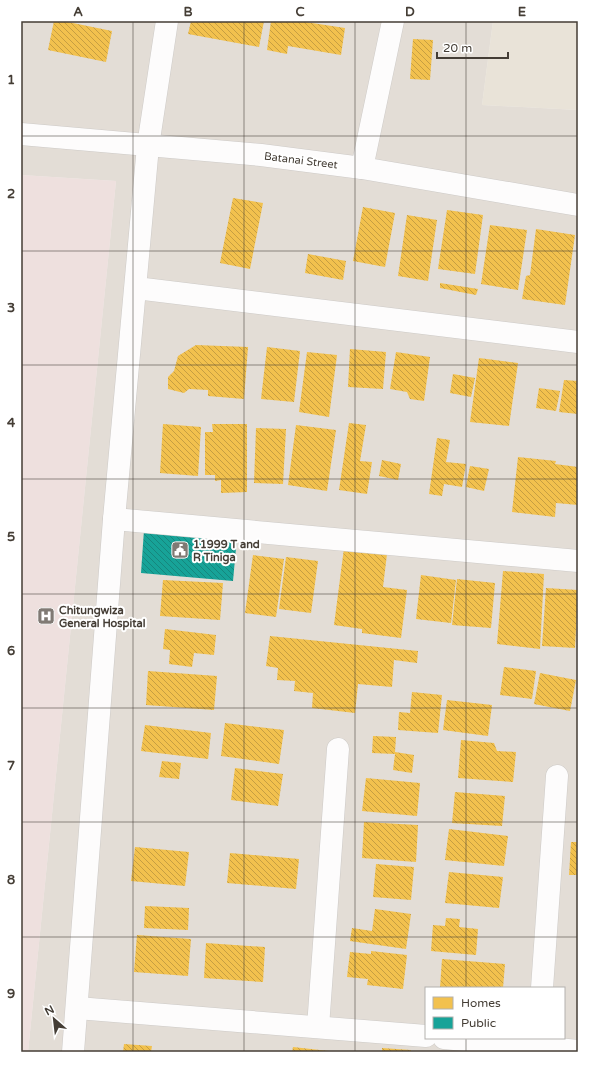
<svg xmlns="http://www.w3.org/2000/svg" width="599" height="1073" viewBox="0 0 599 1073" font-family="'Varela Round',sans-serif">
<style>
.residential{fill:#e3ddd6;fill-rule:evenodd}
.education{fill:#e9e3d8}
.medical{fill:#eee0de}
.homes{fill:url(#homes-back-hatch)}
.public{fill:url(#public-back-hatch)}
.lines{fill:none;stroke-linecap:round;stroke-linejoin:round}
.minor-casing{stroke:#cdcac7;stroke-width:23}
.tertiary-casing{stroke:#cdcac7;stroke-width:23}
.minor{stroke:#fdfcfc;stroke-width:22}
.tertiary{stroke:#fdfcfc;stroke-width:22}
.grid{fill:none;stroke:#443d35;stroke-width:1;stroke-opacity:0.55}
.labels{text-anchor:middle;stroke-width:4;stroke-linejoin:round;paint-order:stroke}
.street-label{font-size:11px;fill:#443d35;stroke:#fff}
.poi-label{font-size:11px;font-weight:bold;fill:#443d35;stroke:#fff;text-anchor:start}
.neatline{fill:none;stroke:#443d35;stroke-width:1.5}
.grid-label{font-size:13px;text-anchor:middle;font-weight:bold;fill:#443d35}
</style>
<defs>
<pattern id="homes-back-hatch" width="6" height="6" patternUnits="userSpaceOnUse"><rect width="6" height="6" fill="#f2c14e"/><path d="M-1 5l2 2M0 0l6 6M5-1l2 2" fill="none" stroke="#c69e42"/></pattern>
<pattern id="public-back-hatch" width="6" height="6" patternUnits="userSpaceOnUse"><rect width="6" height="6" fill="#17a398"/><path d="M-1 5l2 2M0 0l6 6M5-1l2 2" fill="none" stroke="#16867d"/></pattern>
</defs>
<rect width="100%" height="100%" fill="#efece9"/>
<!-- residential -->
<path class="residential" d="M21 21H493L482 105 578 110V1052H28L116 181 21 175ZM426 988H564V1038H426Z"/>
<!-- education -->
<polygon class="education" points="493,21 578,21 578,110 482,105"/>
<!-- medical -->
<polygon class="medical" points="21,175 116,181 28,1052 21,1052"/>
<!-- homes -->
<g class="homes">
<polygon points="54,21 63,21 112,31 106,62 48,50"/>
<polygon points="191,21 264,21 259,47 188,34"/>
<polygon points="271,21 299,21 345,28 341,55 288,46 287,54 267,50"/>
<polygon points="413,39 433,40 430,80 410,79"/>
<polygon points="233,198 263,203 250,269 220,263"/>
<polygon points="363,207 395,213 385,267 353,261"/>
<polygon points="447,210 483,215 475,274 438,269"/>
<polygon points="407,215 437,220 428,281 398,276"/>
<polygon points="490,225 527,230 518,290 481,284"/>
<polygon points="536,229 575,235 565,305 522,299 526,276 530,275"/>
<polygon points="308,254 346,261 343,280 305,273"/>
<polygon points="440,283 478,289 476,295 440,288"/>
<polygon points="196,345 248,347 244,399 208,396 208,390 189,389 184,393 168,389 168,377 174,371 178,356"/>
<polygon points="267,347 300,351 294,402 261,399"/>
<polygon points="350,349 386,352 383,389 348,387"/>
<polygon points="307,352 337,355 329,417 299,412"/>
<polygon points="396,352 430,357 424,401 410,399 407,392 390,389"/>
<polygon points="479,358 518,363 509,426 470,422"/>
<polygon points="453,374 475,378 471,397 450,393"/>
<polygon points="564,380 578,381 578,414 559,412"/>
<polygon points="539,388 560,391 556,411 536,408"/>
<polygon points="349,423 366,425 360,461 372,462 367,494 339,490"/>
<polygon points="163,424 201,427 198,476 160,473"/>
<polygon points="212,424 247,424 247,492 221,493 221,480 215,481 215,475 205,475 205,432 213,432"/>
<polygon points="296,425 336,430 327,491 288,485"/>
<polygon points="256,428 286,429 283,484 254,483"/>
<polygon points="437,438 450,440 446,462 466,464 462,487 444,484 442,496 429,494"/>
<polygon points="518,457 556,461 555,464 578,467 578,505 556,503 555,517 512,512"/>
<polygon points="382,460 401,464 398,480 379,476"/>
<polygon points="470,466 489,469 484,491 466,487"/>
<polygon points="344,548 387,554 383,587 407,590 401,638 362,633 362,629 334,625"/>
<polygon points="253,555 284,559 276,617 245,613"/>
<polygon points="286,557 318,561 311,613 279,609"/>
<polygon points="503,571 544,574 540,649 497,644"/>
<polygon points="421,575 456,580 451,623 416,619"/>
<polygon points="457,579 495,583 491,628 452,625"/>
<polygon points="163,580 223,583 220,620 160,616"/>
<polygon points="546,588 578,590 575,648 542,646"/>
<polygon points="165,629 216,635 214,655 194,653 192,667 169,664 170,650 163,649"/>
<polygon points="270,636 418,651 417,663 394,660 392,687 358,684 355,713 312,708 313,693 294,691 295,681 277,680 278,668 266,666"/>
<polygon points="504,667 536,671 532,699 500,695"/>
<polygon points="148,671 217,676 214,710 146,705"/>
<polygon points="540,673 576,680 570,711 534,704"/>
<polygon points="412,692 442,695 438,733 398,730 399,712 410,713"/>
<polygon points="447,700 492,705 488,736 443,730"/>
<polygon points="225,723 284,730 279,764 221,756"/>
<polygon points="145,725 211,733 208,759 141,751"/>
<polygon points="373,736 396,737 395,752 414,755 412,773 393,770 395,754 372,753"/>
<polygon points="461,740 494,743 497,751 516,752 513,782 458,778"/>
<polygon points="162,761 181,763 179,779 159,777"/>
<polygon points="235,768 283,774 278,806 231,800"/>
<polygon points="366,778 420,783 417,816 362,811"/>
<polygon points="455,792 505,796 502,826 452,823"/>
<polygon points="364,822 418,825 416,862 362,858"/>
<polygon points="449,829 508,836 504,866 445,860"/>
<polygon points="571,842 578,842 578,875 569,875"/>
<polygon points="135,847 189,852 185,886 131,881"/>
<polygon points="230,853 299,859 296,889 227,883"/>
<polygon points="376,864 414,867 411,900 373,897"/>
<polygon points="449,872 503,877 499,908 445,903"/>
<polygon points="145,906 189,908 188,930 144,928"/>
<polygon points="375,909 411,914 406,949 350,941 352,928 372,931"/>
<polygon points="446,918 460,919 459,927 478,929 476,955 431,951 433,925 445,926"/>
<polygon points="137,935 191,939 188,976 134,972"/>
<polygon points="206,943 265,947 263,982 204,978"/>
<polygon points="371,951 407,955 403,989 367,985 368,979 347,977 350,952 371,954"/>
<polygon points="442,959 505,964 503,988 440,988"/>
<polygon points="124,1044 152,1046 151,1052 123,1052"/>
<polygon points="293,1047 329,1051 328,1052 292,1052"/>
<polygon points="382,1048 411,1050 411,1052 382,1052"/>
</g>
<!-- public -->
<polygon class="public" points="144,530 237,537 233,581 141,573"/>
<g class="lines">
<defs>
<g id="minor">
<polyline points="362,168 393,21"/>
<polyline points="136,288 578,342"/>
<polyline points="114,519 578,561"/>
<polyline points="542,988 557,776"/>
<polyline points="77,1008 426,1036"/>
<polyline points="318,1027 338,749"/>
<polyline points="444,1038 578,1051"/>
<polyline points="73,1052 114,519 148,146 167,21"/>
</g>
<polyline id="tertiary" points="21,134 261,155 362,168 578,205"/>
</defs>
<!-- minor casing -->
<use href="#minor" class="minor-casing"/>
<!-- tertiary casing -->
<use href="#tertiary" class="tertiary-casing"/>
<!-- minor -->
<use href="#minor" class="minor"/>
<!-- tertiary -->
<use href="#tertiary" class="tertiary"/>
</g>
<!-- grid -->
<path class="grid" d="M133 21V1052M244 21V1052M355 21V1052M466 21V988M21 136H578M21 251H578M21 365H578M21 479H578M21 594H578M21 708H578M21 822H578M21 937H578M466 1038V1052"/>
<!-- icons -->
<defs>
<symbol id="civic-square" viewBox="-11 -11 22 22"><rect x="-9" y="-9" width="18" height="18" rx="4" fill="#807a74" stroke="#fff"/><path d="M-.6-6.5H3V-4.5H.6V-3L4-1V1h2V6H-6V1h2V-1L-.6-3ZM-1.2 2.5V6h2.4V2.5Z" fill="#fff"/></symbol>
<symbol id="hospital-square" viewBox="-11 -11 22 22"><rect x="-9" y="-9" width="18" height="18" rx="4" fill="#807a74" stroke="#fff"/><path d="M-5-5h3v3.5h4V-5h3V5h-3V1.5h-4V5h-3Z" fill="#fff"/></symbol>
</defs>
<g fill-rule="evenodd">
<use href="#civic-square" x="170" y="540" width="20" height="20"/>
<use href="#hospital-square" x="36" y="606" width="20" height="20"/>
</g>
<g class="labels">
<!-- street labels -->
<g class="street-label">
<text transform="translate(301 160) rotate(7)" y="4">Batanai Street</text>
</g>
<!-- poi labels -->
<g class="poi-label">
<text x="193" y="548">11999 T and<tspan x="193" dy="13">R Tiniga</tspan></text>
<text x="59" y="614">Chitungwiza<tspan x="59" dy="13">General Hospital</tspan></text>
</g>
</g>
<!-- border -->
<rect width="599" height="1073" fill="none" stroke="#ffffff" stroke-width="44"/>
<!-- legend -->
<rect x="425" y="987" width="140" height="52" fill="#ffffff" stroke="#b4b1ae"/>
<rect x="433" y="997" width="20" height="12" fill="#f2c14e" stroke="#b4b1ae"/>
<text x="461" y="1007" font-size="12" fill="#443d35">Homes</text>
<rect x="433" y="1017" width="20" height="12" fill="#17a398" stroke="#b4b1ae"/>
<text x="461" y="1027" font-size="12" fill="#443d35">Public</text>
<!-- north arrow -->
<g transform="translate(54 1019) rotate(332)" stroke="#ffffff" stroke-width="3" paint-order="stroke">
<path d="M0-3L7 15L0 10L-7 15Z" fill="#443d35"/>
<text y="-6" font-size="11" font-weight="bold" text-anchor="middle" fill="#443d35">N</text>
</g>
<!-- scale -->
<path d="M437 52v6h71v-6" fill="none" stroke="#443d35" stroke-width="2"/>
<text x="443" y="52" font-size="12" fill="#443d35" stroke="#ffffff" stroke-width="3" paint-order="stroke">20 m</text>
<rect x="22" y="22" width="555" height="1029" class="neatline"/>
<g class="grid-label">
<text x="78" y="16">A</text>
<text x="188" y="16">B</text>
<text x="300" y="16">C</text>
<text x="410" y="16">D</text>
<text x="522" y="16">E</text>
<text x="11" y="84">1</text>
<text x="11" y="198">2</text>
<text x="11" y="312">3</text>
<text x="11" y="427">4</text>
<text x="11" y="541">5</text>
<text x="11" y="655">6</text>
<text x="11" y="770">7</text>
<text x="11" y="884">8</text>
<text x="11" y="998">9</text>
</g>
</svg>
